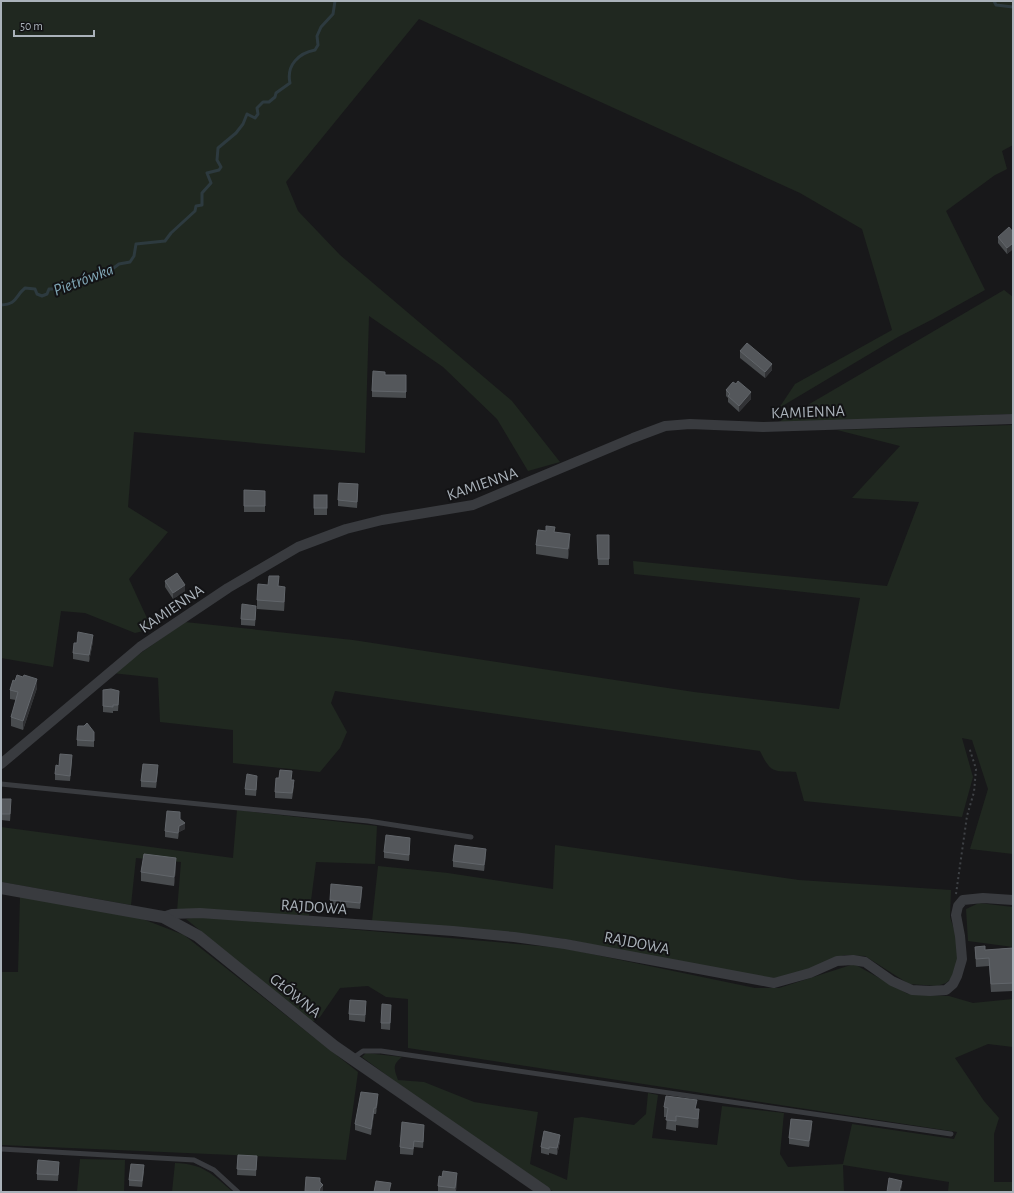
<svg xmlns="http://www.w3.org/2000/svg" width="1014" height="1193" viewBox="0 0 1014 1193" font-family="'Alegreya Sans',sans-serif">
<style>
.green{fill:#202820}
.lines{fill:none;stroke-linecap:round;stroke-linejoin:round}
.stream{stroke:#2d3a3f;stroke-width:3}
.path{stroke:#3f4246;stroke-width:2;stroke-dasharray:2 3;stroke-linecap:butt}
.service{stroke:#393b3f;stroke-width:5}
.minor{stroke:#393b3f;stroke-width:10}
.tertiary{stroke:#393b3f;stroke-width:12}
.wall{fill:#494c4f}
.shaded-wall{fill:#313235}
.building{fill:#54575b;stroke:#61656a}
.labels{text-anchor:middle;stroke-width:4;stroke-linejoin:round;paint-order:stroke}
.street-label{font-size:16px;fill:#aab2ba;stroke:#131315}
.water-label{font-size:17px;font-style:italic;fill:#80a7b6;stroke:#131315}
</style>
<rect width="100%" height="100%" fill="#18181a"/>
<!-- green -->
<g class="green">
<polygon points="1,1 1013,1 1013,145 1002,151 1007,169 995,175 946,211 985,290 933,319 898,337 779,408 795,384 892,330 862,229 800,193 419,19 286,182 298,211 340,255 512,401 560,462 528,471 497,419 443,367 369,316 365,453 134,432 128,507 168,532 129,579 152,629 135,633 85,613 61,611 53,667 1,658"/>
<polygon points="1004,290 1013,297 1013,414 777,423"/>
<path d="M1013 425V854L970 849 988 789 972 740 962 738 973 777 962 817 804 801 796 772C772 771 771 773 760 751L335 691 331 703 347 732 340 748 320 772 233 763V730L160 722 158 678 112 673 185 622 353 640 694 692 839 709 860 598 634 574 633 561 887 586 919 502 852 498 900 446 837 430Z"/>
<polygon points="237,810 377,826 375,864 316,862 309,916 201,909 177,911 181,862 136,858 131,905 1,882 1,827 233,858"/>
<polygon points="555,845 799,880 951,890 950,917 958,942 959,959 955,975 946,983 937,986 909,984 865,956 844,955 802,972 776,978 756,977 559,938 372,921 378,866 448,873 553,889"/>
<polygon points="20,896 140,918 184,935 358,1072 346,1160 1,1145 1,972 18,972"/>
<polygon points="979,903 1013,907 1013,947 968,941 966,909"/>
<path d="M200 916 563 948 755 988H779L854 964 908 994 949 996 973 1003 1013 999V1047L988 1044 955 1058 984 1101 999 1118 994 1134V1182H1013V1192H948L949 1182 843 1165 844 1192H554L442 1116 362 1057 366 1053 402 1057C392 1065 394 1069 398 1080L424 1082 474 1102 538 1112 530 1164 567 1180 574 1118 582 1117 634 1125 646 1114 648 1093 658 1095 652 1138 717 1145 722 1106 784 1113 780 1154 788 1167 843 1164 852 1124 954 1139 957 1132 408 1048V999L386 997 368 986 340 988 320 1017 312 1022 186 919Z"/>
<polygon points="80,1159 125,1160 124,1192 77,1192"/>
<path d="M175 1163C204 1164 212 1174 233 1192H172Z"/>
</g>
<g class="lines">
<!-- stream -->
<g class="stream">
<polyline points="994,1 996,5 1013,7"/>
<path d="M1 305C18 304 14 297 25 288L35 289 37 294 42 296 47 294 49 289C61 288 80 290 84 276L107 273 119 264 130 262 134 256 136 244 165 241 171 233 195 211 196 206 202 205V193L211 183 207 173 219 170 221 167 217 160 218 148 236 133 243 124 247 114 255 118 258 114 257 108 263 102H269L275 97 276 93 290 83C286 65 299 53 315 50L318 45 317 36 321 27 333 14 335 1"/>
</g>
<!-- path -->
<polyline class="path" points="956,894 967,816 974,792 976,769 969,747"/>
<!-- service -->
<g class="service">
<polyline points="1,784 368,821 471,837"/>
<polyline points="353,1058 363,1051 381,1051 951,1134"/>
<polyline points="1,1149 194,1160 214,1170 238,1192"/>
</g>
<!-- minor -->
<g class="minor">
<polyline points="1,764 140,647 228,588 298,547 346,529 382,520 473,505 633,438 665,426 690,424 763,427 1013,419"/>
<polyline points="163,917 172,914 200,913 453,931 514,937 565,944 774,983 810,973 837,961 853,960 865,962 892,981 912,990 930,991 946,990 953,984 957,976 962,959 960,936 956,915 958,906 963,900 983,898 1013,900"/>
</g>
<!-- tertiary -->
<polyline class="tertiary" points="1,888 163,917 198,936 334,1046 545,1192"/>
</g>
<!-- wall -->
<g class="wall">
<polygon points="1013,232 1013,249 1007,254 998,243 998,237"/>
<polygon points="740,351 772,370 765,378 740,358"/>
<polygon points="385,375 406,375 406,398 372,397 372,391"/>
<polygon points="736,384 751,399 739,412 728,402 728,398 726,396 726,390"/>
<polygon points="244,490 265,491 265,512 244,512"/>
<polygon points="358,490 357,508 338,506 338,500"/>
<rect x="314" y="495" width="13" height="20"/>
<polygon points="555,532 570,543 568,559 536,554 536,545"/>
<polygon points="597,535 609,535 609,565 598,565"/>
<polygon points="165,581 185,591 173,599 165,587"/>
<polygon points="279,586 285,596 284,611 257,609 257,600"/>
<polygon points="256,612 255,626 241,625 241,619"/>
<polygon points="93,641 89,662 73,659 73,653 77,643"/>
<polygon points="37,688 23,730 11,726 11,717 16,700 10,699 10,690"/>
<polygon points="103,690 119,697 118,711 113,711 113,713 103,712"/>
<polygon points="94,738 94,747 77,746 77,740"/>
<polygon points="72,761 70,781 55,780 55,774 59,766"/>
<polygon points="158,771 156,788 141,787 141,781"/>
<polygon points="291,780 294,786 292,799 275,798 275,792"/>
<polygon points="257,782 256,796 245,795 245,789"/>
<polygon points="1,799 11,805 10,821 1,820"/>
<polygon points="180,819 185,829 179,832 178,839 165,837 165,831"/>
<polygon points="410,844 409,861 384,858 384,852"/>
<polygon points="486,855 484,871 453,867 453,861"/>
<polygon points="176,867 174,886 141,881 141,872"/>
<polygon points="362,893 360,909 330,906 330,900"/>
<polygon points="975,947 985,950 1013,948 1013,991 991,992 989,966 976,967"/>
<polygon points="366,1008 365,1022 349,1020 349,1014"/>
<polygon points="391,1011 390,1030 381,1029 381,1023"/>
<polygon points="378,1100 376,1114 374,1114 371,1135 355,1130 355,1124"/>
<polygon points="664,1107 697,1109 699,1119 698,1128 676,1125 676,1131 666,1129 667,1117 664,1117"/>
<polygon points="812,1127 809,1147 789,1144 789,1138"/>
<polygon points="424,1131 423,1148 414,1147 413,1155 400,1154 400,1147"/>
<polygon points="560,1141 557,1155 549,1153 549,1155 541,1153 541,1147"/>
<polygon points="238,1155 257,1156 256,1176 237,1175"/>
<polygon points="59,1168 58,1181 37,1180 37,1174"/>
<polygon points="144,1171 142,1187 129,1186 129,1180"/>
<polygon points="457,1179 456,1192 438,1192 438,1186"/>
</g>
<!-- shaded-wall -->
<g class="shaded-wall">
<polygon points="1013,243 1013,249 1007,254 1007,248"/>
<polygon points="772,364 772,370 765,378 765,372"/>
<polygon points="751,392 751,399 739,412 739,406"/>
<polygon points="570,534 570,543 568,559 568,549"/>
<polygon points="185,585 185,591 173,599 173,593"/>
<polygon points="285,587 285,596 284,611 284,602"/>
<polygon points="93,635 93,641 89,662 89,655"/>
<polygon points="37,679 37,688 23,730 23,721"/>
<polygon points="11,799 11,805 10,821 10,814"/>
<polygon points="185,823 185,829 179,832 178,839 179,826"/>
<polygon points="410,838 410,844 409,861 409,855"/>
<polygon points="486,849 486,855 484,871 484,865"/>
<polygon points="176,858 176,867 174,886 174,877"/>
<polygon points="362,887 362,893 360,909 360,903"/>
<polygon points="378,1094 378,1100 376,1114 376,1108"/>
<polygon points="374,1108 374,1114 371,1135 371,1129"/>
<polygon points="699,1109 699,1119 698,1128 698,1119"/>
<polygon points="812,1121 812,1127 809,1147 809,1141"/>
<polygon points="424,1125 424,1131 423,1148 423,1142"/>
<polygon points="560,1135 560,1141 557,1155 557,1148"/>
<polygon points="457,1173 457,1179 455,1192 455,1188"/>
<polygon points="902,1181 902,1187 900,1192 899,1192"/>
<polygon points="323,1185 323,1191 322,1192 319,1192 320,1188"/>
</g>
<!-- building -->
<g class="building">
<polygon points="1009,227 1013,232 1013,243 1007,248 998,237"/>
<polygon points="747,343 772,364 765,372 740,351"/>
<polygon points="373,371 385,372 385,375 406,375 406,392 372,391"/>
<polygon points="738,381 751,392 739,406 728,396 730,394 726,390 733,382 736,384"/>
<polygon points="339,483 358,484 357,502 338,500"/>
<polygon points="244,490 265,491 265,506 244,506"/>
<rect x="314" y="495" width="13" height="13"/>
<polygon points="546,526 555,527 554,532 570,534 568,549 536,545 538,530 546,531"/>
<polygon points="597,535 609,535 609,559 598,559"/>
<polygon points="177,573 185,585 173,593 165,581"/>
<polygon points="269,576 279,576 278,586 285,587 284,602 257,600 258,584 268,585"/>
<polygon points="242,604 256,606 255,620 241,619"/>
<polygon points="78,632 93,635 89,655 73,653 74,643 77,643"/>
<polygon points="17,675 23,677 24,675 37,679 23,721 11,717 18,692 10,690 13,680 15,681"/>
<polygon points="111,689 119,691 118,705 113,705 113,707 103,706 103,690"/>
<polygon points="87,723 94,732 94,741 77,740 78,726 84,726"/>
<polygon points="60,754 72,755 70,776 55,774 56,765 59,766"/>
<polygon points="143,764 158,765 156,782 141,781"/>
<polygon points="280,770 292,771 291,780 294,780 292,793 275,792 276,778 279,778"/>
<polygon points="247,774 257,776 256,790 245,789"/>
<polygon points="1,799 11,799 10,814 1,814"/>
<polygon points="167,811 180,812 180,819 185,823 179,826 178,833 165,831"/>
<polygon points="386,835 410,838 409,855 384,852"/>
<polygon points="455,845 486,849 484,865 453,861"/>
<polygon points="144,854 176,858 174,877 141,872"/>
<polygon points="331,884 362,887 360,903 330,900"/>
<polygon points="985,946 985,950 1013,948 1013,983 991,984 989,958 976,959 975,947"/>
<polygon points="350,1000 366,1001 365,1015 349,1014"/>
<polygon points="382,1004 391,1005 390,1023 381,1023"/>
<polygon points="361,1092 378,1094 376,1108 374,1108 371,1129 355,1124"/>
<polygon points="666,1096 697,1100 695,1109 699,1109 698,1119 676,1116 676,1121 666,1120 668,1108 664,1107"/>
<polygon points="791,1119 812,1121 809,1141 789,1138"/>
<polygon points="402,1122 424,1125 423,1142 414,1141 413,1149 400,1147"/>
<polygon points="544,1131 560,1135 557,1148 549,1147 549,1149 541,1147"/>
<polygon points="238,1155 257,1156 256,1170 237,1169"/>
<polygon points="38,1160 59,1162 58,1175 37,1174"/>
<polygon points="131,1164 144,1165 142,1181 129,1180"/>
<polygon points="443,1171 457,1173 455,1188 438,1186 439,1176 442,1177"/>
<polygon points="306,1177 320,1178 320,1182 323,1185 320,1188 319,1192 305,1191"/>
<polygon points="889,1178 902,1181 899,1192 887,1192"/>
<polygon points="376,1181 391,1183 389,1192 374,1192"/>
</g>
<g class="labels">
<!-- street labels -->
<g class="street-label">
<text transform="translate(808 411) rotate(-2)" y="6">KAMIENNA</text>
<text transform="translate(482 483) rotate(-19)" y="6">KAMIENNA</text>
<text transform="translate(171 608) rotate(-34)" y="6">KAMIENNA</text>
<text transform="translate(314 906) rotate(4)" y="6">RAJDOWA</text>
<text transform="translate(637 942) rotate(11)" y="6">RAJDOWA</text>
<text transform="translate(296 995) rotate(39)" y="6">GŁÓWNA</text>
</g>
<!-- water labels -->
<g class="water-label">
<text transform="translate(83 279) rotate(-21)" y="6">Pietrówka</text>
</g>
</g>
<!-- border -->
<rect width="1014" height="1193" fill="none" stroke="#aab2ba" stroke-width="4"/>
<!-- scale -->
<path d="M14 30v6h80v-6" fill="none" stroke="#aab2ba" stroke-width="2"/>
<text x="20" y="30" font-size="12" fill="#aab2ba" stroke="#131315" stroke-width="3" paint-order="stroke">50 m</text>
</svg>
